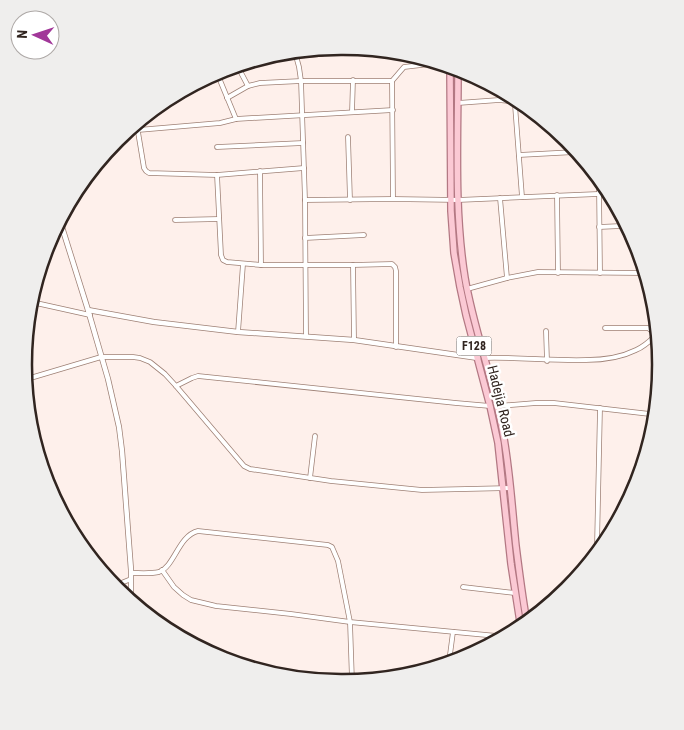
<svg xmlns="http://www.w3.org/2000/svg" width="684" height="730" viewBox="0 0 684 730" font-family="'Roboto Condensed',sans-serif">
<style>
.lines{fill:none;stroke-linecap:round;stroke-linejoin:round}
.minor-casing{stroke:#9e8075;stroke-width:5.5}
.tertiary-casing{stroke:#9e8075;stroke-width:6}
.primary-casing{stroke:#b37883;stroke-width:8}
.minor{stroke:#fff;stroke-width:4}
.tertiary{stroke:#fff;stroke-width:4.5}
.primary{stroke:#fbc9d4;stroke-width:5.5}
.labels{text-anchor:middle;stroke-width:5;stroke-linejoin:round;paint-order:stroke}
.shield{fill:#fff;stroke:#6f6663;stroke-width:1}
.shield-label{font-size:12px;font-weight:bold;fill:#312520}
.street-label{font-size:14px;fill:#312520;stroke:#fff}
.rim{fill:none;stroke:#312520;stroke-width:2.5}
</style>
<rect width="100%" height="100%" fill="#fef0eb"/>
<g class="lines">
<defs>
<g id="minor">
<polyline points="296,56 299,67 301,81 305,200 306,336"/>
<polyline points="296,56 322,54 338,48"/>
<polyline points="238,67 248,86"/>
<polyline points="217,73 236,119"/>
<polyline points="219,76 232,69"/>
<polyline points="227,98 248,86 260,83 301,81 392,81"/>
<polyline points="458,103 499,100 509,101"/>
<polyline points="515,105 522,197"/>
<polyline points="352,112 353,80"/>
<polyline points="137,126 144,168 146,171 149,173 217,175 304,168"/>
<polyline points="138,130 220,123 236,119 393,110"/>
<polyline points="348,137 350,200"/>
<polyline points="217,147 303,143"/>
<polyline points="519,155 575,152"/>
<polyline points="260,171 261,265"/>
<polyline points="217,175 221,255 223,260 227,262 261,265 353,265 392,264 395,267 396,271 396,347"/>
<polyline points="599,187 600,273"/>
<polyline points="557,195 558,273"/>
<polyline points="500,198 507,278"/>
<polyline points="393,199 392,81 404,67 430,64"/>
<polyline points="305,200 393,199 458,200 598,194"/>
<polyline points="175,220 219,219"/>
<polyline points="599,227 621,226 625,230 627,238 633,239"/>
<polyline points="305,238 364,235"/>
<polyline points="353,265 354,340"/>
<polyline points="467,289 507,278 538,272 642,273"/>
<polyline points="36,303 90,315"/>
<polyline points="605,328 648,328 654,333"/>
<polyline points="546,331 547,361"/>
<polyline points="238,332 243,264"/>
<path d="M485 358C519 357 552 361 586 360 603 360 620 358 636 350 643 347 649 342 655 336"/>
<polyline points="27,379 101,357 133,357 140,358 150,362 165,374 176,386 192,378 198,376 456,403 490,406"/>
<polyline points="176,386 244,466 250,469 331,481 422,490 511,488"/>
<polyline points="498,406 536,403 554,403 650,414"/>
<polyline points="310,478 315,436"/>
<polyline points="597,545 600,408"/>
<polyline points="162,570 174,587 183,595 191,600 216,606 291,614 350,622 497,636"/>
<path d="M131 573C140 573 151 574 159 572 175 566 178 536 198 531L328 545 332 547 338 561 350 622 352 681"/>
<polyline points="114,586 131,579"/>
<polyline points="463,587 515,593"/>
<polyline points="449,662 453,632"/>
</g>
<g id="tertiary">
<polyline points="61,224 88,310 108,379 119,427 122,451 131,570 131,599"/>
<polyline points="88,310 154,322 238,332 354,340 478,358"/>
</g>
<g id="primary">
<polyline points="450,68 451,211 454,253 460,287 466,315 490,406 498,443 511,564 520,622"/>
<path d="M458 70C458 139 454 209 465 278 474 331 494 381 503 433 510 470 512 508 516 546 519 570 522 594 526 617"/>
</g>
</defs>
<!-- minor casing -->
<use href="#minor" class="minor-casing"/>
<!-- tertiary casing -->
<use href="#tertiary" class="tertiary-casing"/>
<!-- primary casing -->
<use href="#primary" class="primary-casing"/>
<!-- minor -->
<use href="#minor" class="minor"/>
<!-- tertiary -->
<use href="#tertiary" class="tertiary"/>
<!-- primary -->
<use href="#primary" class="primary"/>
</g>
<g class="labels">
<!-- shield labels -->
<rect class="shield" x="456.5" y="336.5" width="35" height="19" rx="4"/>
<g class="shield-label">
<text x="474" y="350">F128</text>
</g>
<!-- street labels -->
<g class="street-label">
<text transform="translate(501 401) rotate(76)" y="5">Hadejia Road</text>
</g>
</g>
<!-- crop -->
<path d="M0 0H684V730H0ZM341 55H343A309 309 0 0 1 652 364V365A309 309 0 0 1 343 674H341A309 309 0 0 1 32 365V364A309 309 0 0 1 341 55Z" fill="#efeeed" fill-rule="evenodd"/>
<path class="rim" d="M341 55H343A309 309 0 0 1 652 364V365A309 309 0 0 1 343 674H341A309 309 0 0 1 32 365V364A309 309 0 0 1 341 55Z"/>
<!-- north arrow -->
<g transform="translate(35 35) rotate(273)"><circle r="24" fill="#ffffff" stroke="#ada8a6"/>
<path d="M0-4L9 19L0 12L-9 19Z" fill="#a13799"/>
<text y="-8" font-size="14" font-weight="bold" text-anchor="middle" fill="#312520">N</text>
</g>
</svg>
